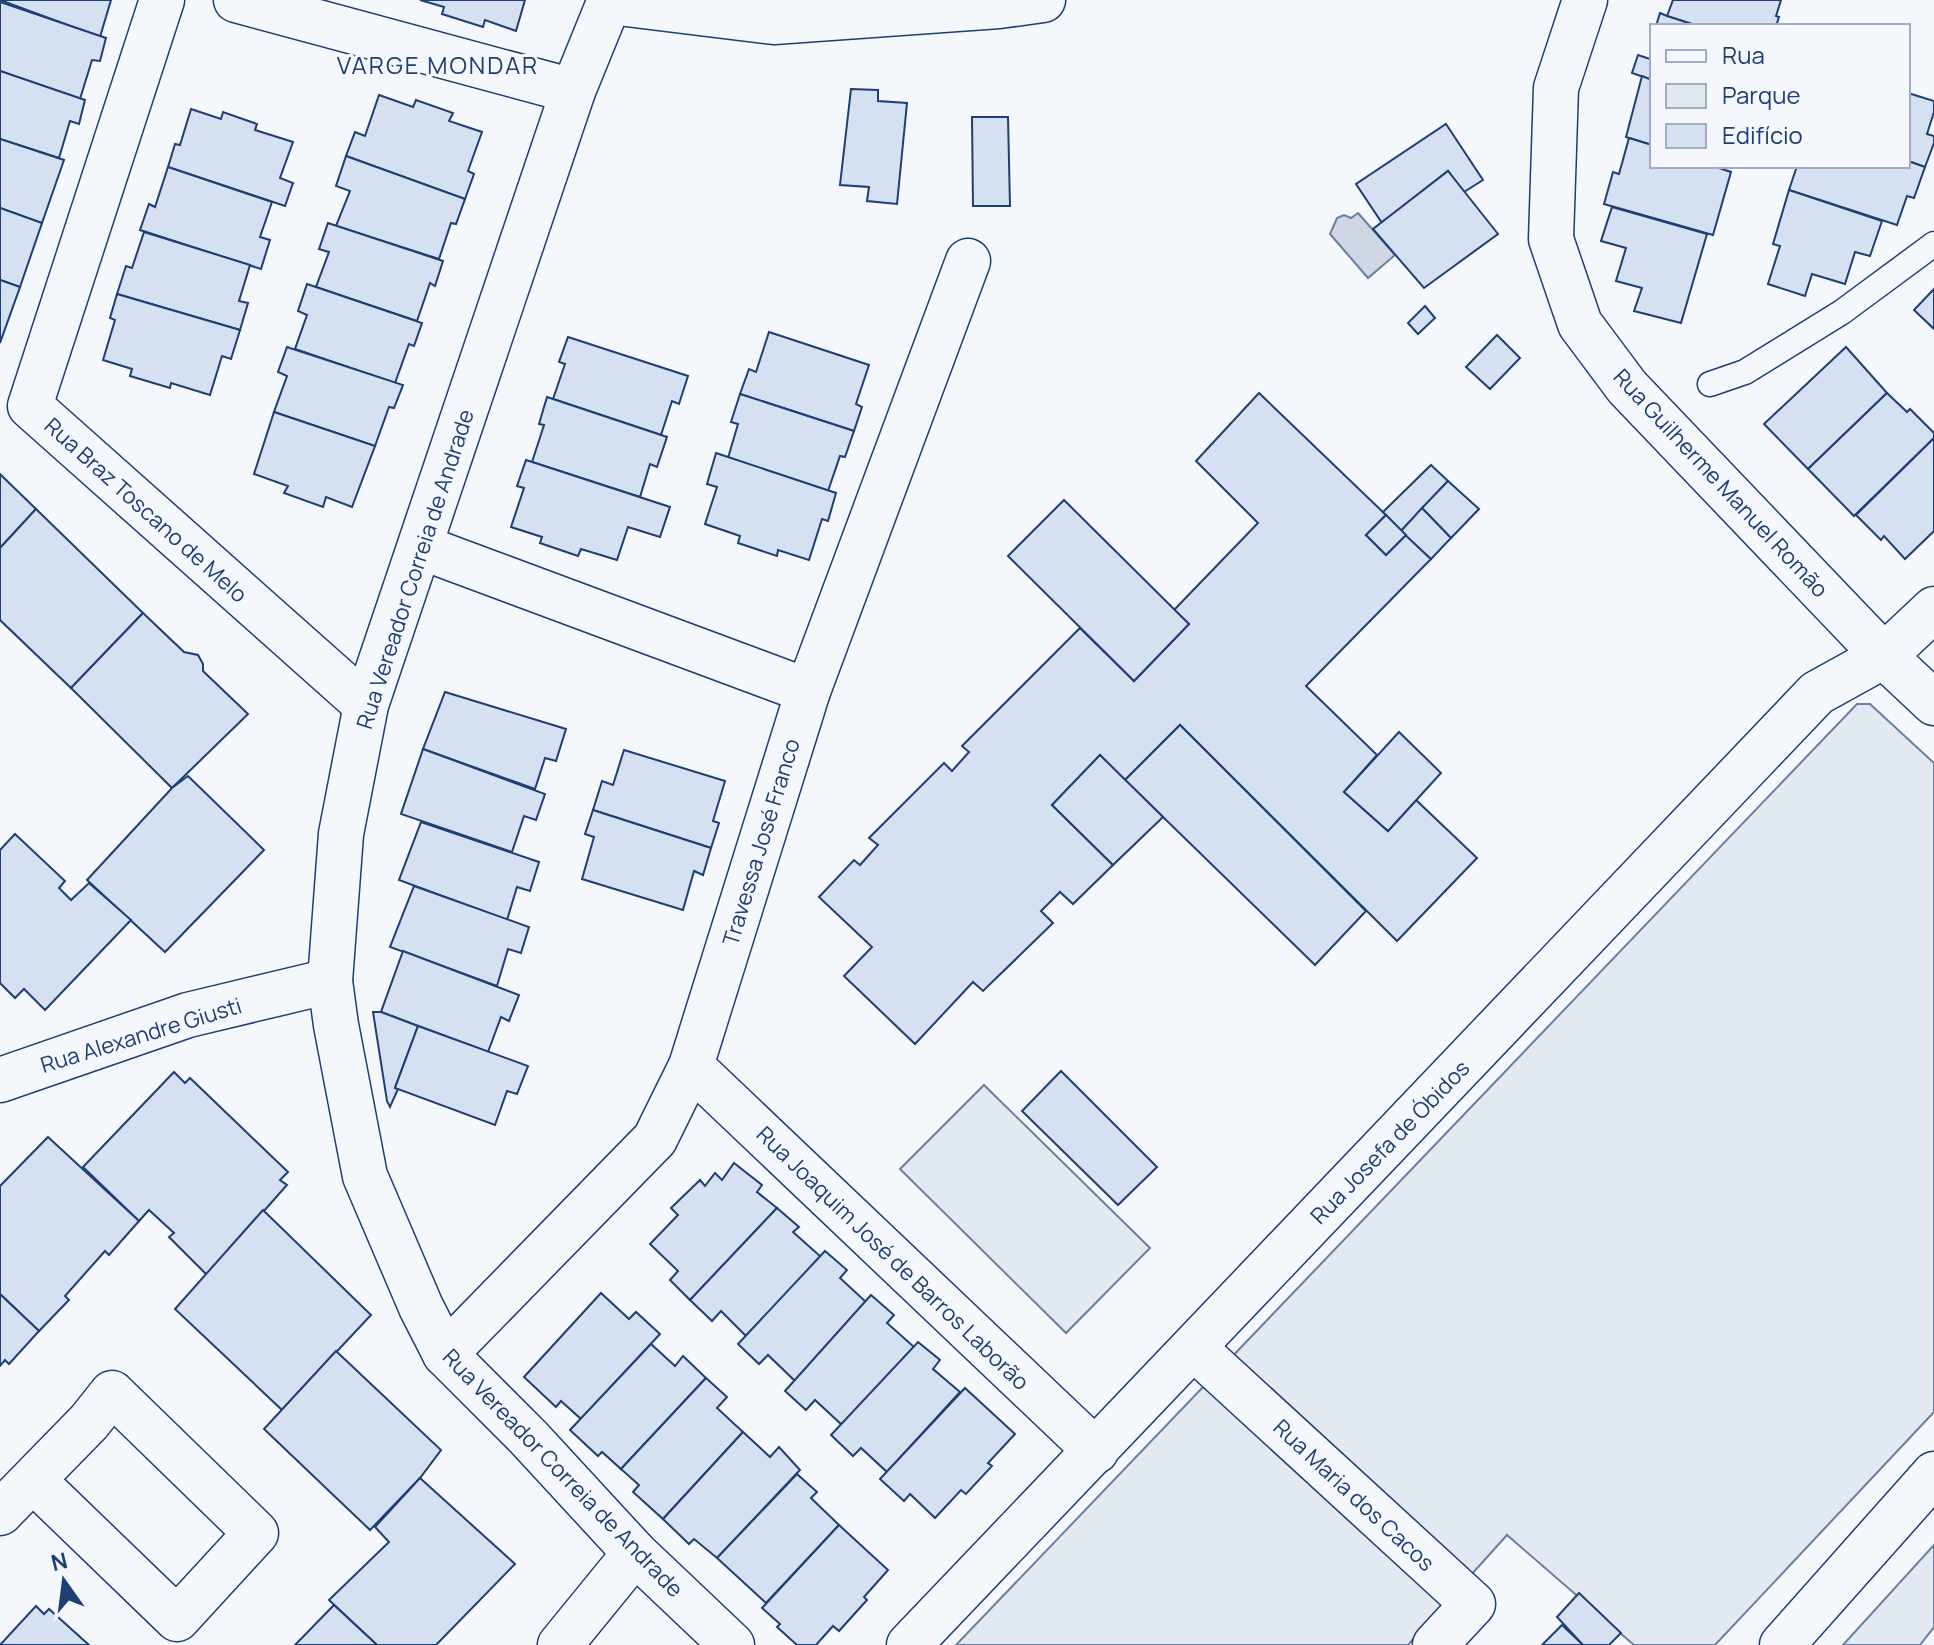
<svg xmlns="http://www.w3.org/2000/svg" width="1934" height="1645" viewBox="0 0 1934 1645" font-family="Manrope,sans-serif">
<style>
.green{fill:#e3e9f0;stroke:#687fa3;stroke-width:2}
.water{fill:#cfd7e4;stroke:#687fa3;stroke-width:2}
.building{fill:#d5e0f0;stroke:#1d3f73;stroke-width:2}
.lines{fill:none;stroke-linecap:round;stroke-linejoin:round}
.service-casing{stroke:#1d3f73;stroke-width:27}
.minor-casing{stroke:#1d3f73;stroke-width:47}
.tertiary-casing{stroke:#1d3f73;stroke-width:47}
.service{stroke:#f4f7fb;stroke-width:24}
.minor{stroke:#f4f7fb;stroke-width:44}
.tertiary{stroke:#f4f7fb;stroke-width:44}
.labels{text-anchor:middle;stroke-width:6;stroke-linejoin:round;paint-order:stroke}
.street-label{font-size:22px;fill:#1d3f73;stroke:#f4f7fb}
.neighbourhood-label{font-size:24px;letter-spacing:2px;fill:#1d3f73;stroke:#f4f7fb}
</style>
<rect width="100%" height="100%" fill="#f4f7fb"/>
<!-- green -->
<g class="green">
<polygon points="1857,704 1870,704 1934,763 1934,1412 1715,1645 1634,1645 1507,1535 1408,1645 956,1645"/>
<polygon points="984,1085 1150,1248 1066,1333 900,1169"/>
<polygon points="1934,1545 1934,1627 1920,1645 1843,1645"/>
</g>
<!-- water -->
<polygon class="water" points="1358,213 1395,255 1368,278 1330,234 1337,218 1344,215 1351,218"/>
<!-- building -->
<g class="building">
<polygon points="0,0 111,0 100,37"/>
<polygon points="420,0 525,0 516,31 485,20 483,27 442,14 444,7"/>
<polygon points="1673,0 1781,0 1776,16 1779,17 1776,26 1698,26 1667,16"/>
<polygon points="0,2 106,38 100,61 92,60 80,99 0,71"/>
<polygon points="1660,13 1667,16 1698,26 1656,26"/>
<polygon points="1652,51 1652,80 1632,73 1638,55 1650,59"/>
<polygon points="0,71 85,100 79,124 70,121 59,158 0,139"/>
<polygon points="1642,76 1652,80 1652,145 1626,137"/>
<polygon points="851,89 878,90 878,101 907,103 897,204 867,201 869,187 840,185"/>
<polygon points="1908,93 1934,101 1934,112 1927,134 1934,136 1934,143 1925,167 1908,161"/>
<polygon points="379,95 413,107 416,100 453,113 449,121 482,132 468,171 474,174 465,199 346,156 355,132 365,136"/>
<polygon points="191,109 221,119 223,112 257,124 255,130 293,142 280,178 293,183 285,206 168,167 175,144 180,145"/>
<polygon points="972,117 1008,117 1010,206 973,206"/>
<polygon points="1446,124 1483,180 1464,192 1448,171 1382,223 1356,184"/>
<polygon points="1629,138 1652,145 1652,166 1713,166 1731,172 1713,235 1604,204 1613,172 1619,174"/>
<polygon points="0,139 64,160 42,223 0,208"/>
<polygon points="346,156 465,199 456,224 451,223 439,259 336,226 350,191 336,186"/>
<polygon points="1908,161 1925,167 1914,198 1907,196 1897,225 1789,190 1797,166 1908,166"/>
<polygon points="168,167 272,202 260,237 270,240 261,269 140,230 149,204 155,207"/>
<polygon points="1448,171 1498,234 1424,288 1373,229"/>
<polygon points="1789,190 1882,221 1870,256 1855,252 1845,284 1812,274 1805,296 1768,284 1780,246 1773,244"/>
<polygon points="1612,207 1707,234 1681,323 1634,311 1642,288 1616,281 1626,248 1601,241"/>
<polygon points="0,208 42,223 20,287 0,280"/>
<polygon points="328,223 443,261 435,286 430,283 417,321 316,287 329,252 319,249"/>
<polygon points="144,232 250,265 239,301 248,303 240,330 117,294 126,266 132,268"/>
<polygon points="0,280 20,287 0,343"/>
<polygon points="307,284 422,323 414,346 409,344 395,383 295,349 307,315 298,311"/>
<polygon points="1934,289 1934,329 1914,310"/>
<polygon points="117,294 240,330 231,359 222,356 210,395 171,383 170,388 130,376 132,369 103,360 115,320 110,318"/>
<polygon points="1425,306 1435,318 1418,334 1408,323"/>
<polygon points="769,332 869,365 856,404 862,407 854,431 740,394 749,369 756,372"/>
<polygon points="1497,335 1520,358 1490,389 1466,367"/>
<polygon points="568,337 688,376 679,404 672,401 661,435 553,399 565,364 559,362"/>
<polygon points="287,347 403,385 394,408 389,407 375,446 274,412 287,376 278,372"/>
<polygon points="1846,347 1887,393 1808,469 1764,424"/>
<polygon points="1259,393 1386,515 1366,535 1386,555 1406,535 1431,559 1306,686 1377,755 1344,792 1388,831 1416,800 1477,858 1397,941 1180,725 1125,780 1100,755 1052,805 1113,865 1073,904 1060,892 1041,911 1053,923 983,991 973,982 915,1044 844,976 872,947 819,897 854,860 860,865 878,845 869,838 944,763 952,771 969,752 962,746 1080,628 1134,681 1189,624 1174,610 1258,523 1196,461"/>
<polygon points="1887,393 1907,412 1910,409 1934,433 1934,438 1854,516 1808,469"/>
<polygon points="740,394 854,431 845,457 840,456 828,491 728,458 738,424 731,422"/>
<polygon points="547,397 667,437 657,467 650,464 640,497 532,462 544,425 539,424"/>
<polygon points="274,412 375,446 352,507 326,497 323,507 284,493 288,486 254,474"/>
<polygon points="1934,438 1934,531 1905,559 1884,536 1881,540 1856,515"/>
<polygon points="716,453 836,493 828,521 822,519 809,560 778,550 777,556 738,543 740,536 705,524 717,487 707,484"/>
<polygon points="526,460 670,507 660,537 628,527 617,560 581,549 578,556 540,543 542,537 511,527 524,488 517,486"/>
<polygon points="1431,465 1448,481 1401,531 1383,512"/>
<polygon points="0,474 36,509 0,548"/>
<polygon points="1448,481 1479,509 1451,538 1422,508"/>
<polygon points="1064,500 1189,624 1134,681 1008,556"/>
<polygon points="1422,508 1451,538 1431,559 1401,531"/>
<polygon points="36,509 143,613 71,688 0,620 0,548"/>
<polygon points="1386,515 1406,535 1386,555 1366,535"/>
<polygon points="143,613 184,652 198,655 203,664 203,671 248,714 172,788 71,688"/>
<polygon points="445,692 566,729 556,761 545,758 535,789 423,749"/>
<polygon points="1180,725 1366,911 1315,965 1125,780"/>
<polygon points="1399,732 1441,773 1388,831 1344,792"/>
<polygon points="423,749 545,794 536,820 524,816 512,852 401,814"/>
<polygon points="624,750 725,781 713,821 719,823 711,848 593,810 602,781 613,785"/>
<polygon points="1100,755 1163,817 1113,865 1052,805"/>
<polygon points="188,776 264,850 165,952 87,880 172,788"/>
<polygon points="593,810 711,848 703,875 694,871 683,910 582,879 594,837 585,834"/>
<polygon points="421,822 539,862 530,891 517,887 507,920 399,880"/>
<polygon points="15,834 65,881 59,888 71,900 89,883 131,920 45,1010 24,989 15,998 0,983 0,850"/>
<polygon points="414,886 529,927 521,953 508,949 497,986 390,947"/>
<polygon points="403,951 519,995 509,1021 501,1017 488,1052 381,1012"/>
<polygon points="373,1012 381,1012 418,1026 395,1088 398,1089 390,1107 387,1101"/>
<polygon points="418,1026 528,1066 517,1094 507,1091 495,1125 395,1088"/>
<polygon points="1061,1071 1157,1167 1118,1205 1022,1111"/>
<polygon points="174,1072 185,1083 190,1078 288,1172 280,1180 287,1185 207,1275 169,1237 174,1233 149,1210 139,1221 83,1167"/>
<polygon points="48,1137 139,1221 109,1255 105,1251 65,1296 69,1300 39,1331 0,1294 0,1186"/>
<polygon points="734,1163 762,1185 757,1192 777,1208 690,1300 670,1280 678,1271 650,1244 678,1215 671,1208 700,1180 705,1186 715,1173 722,1180"/>
<polygon points="777,1208 799,1227 793,1232 821,1257 746,1336 721,1311 712,1321 690,1300"/>
<polygon points="263,1210 371,1315 282,1410 175,1309"/>
<polygon points="825,1251 847,1270 840,1278 866,1302 795,1381 768,1355 759,1364 738,1344"/>
<polygon points="601,1293 629,1319 636,1312 660,1334 581,1419 561,1401 556,1407 524,1377"/>
<polygon points="0,1294 39,1331 9,1364 5,1360 0,1366"/>
<polygon points="871,1295 894,1315 887,1323 914,1347 842,1425 815,1400 806,1410 785,1391"/>
<polygon points="918,1342 940,1360 933,1369 960,1392 887,1472 861,1448 853,1456 831,1435"/>
<polygon points="651,1344 675,1366 683,1356 706,1378 621,1469 602,1452 598,1456 570,1430"/>
<polygon points="336,1351 441,1450 420,1478 370,1530 264,1429"/>
<polygon points="706,1378 727,1397 717,1408 743,1432 663,1519 633,1492 639,1485 621,1469"/>
<polygon points="965,1388 1015,1434 988,1463 992,1466 966,1494 961,1490 935,1518 910,1494 904,1501 880,1479"/>
<polygon points="743,1432 770,1457 779,1447 800,1470 717,1558 694,1539 689,1544 663,1519"/>
<polygon points="797,1474 817,1492 811,1498 839,1525 766,1603 717,1558"/>
<polygon points="420,1478 515,1564 436,1645 377,1645 329,1600 389,1542 375,1527"/>
<polygon points="839,1525 888,1570 864,1597 867,1600 839,1631 833,1626 816,1645 797,1645 777,1627 780,1624 762,1608"/>
<polygon points="1579,1593 1621,1633 1609,1645 1583,1645 1557,1617"/>
<polygon points="334,1605 377,1645 295,1645"/>
<polygon points="36,1606 44,1614 49,1609 89,1645 0,1645"/>
<polygon points="1562,1625 1583,1645 1542,1645"/>
</g>
<g class="lines">
<defs>
<polyline id="service" points="1710,384 1745,372 1842,312 1934,244"/>
<g id="minor">
<polyline points="162,0 30,406 366,705"/>
<polyline points="236,0 573,91"/>
<polyline points="1585,0 1556,88 1551,239 1580,324 1627,387 1884,656 1934,703"/>
<polyline points="610,2 774,22 999,6 1043,0"/>
<polyline points="421,547 808,691"/>
<polyline points="691,1066 1096,1451"/>
<polyline points="0,1080 188,1015 330,981"/>
<polyline points="1194,1348 1473,1604 1435,1645"/>
<polyline points="445,1354 655,1139 691,1066 808,691 968,261"/>
<polyline points="0,1513 89,1422 112,1393 256,1533 177,1619 33,1480"/>
<polyline points="560,1645 635,1553"/>
<polyline points="909,1645 1817,693 1884,656 1934,609"/>
</g>
<g id="tertiary">
<polyline points="610,0 573,91 366,705 341,834 330,981 336,1025 365,1176 421,1307 445,1354 528,1437 635,1553 732,1645"/>
<polyline points="1782,1645 1934,1474"/>
</g>
</defs>
<!-- service casing -->
<use href="#service" class="service-casing"/>
<!-- minor casing -->
<use href="#minor" class="minor-casing"/>
<!-- tertiary casing -->
<use href="#tertiary" class="tertiary-casing"/>
<!-- service -->
<use href="#service" class="service"/>
<!-- minor -->
<use href="#minor" class="minor"/>
<!-- tertiary -->
<use href="#tertiary" class="tertiary"/>
</g>
<g class="labels">
<!-- street labels -->
<g class="street-label">
<text transform="translate(1721 483) rotate(47)" y="8">Rua Guilherme Manuel Romão</text>
<text transform="translate(146 510) rotate(42)" y="8">Rua Braz Toscano de Melo</text>
<text transform="translate(415 569) rotate(-72)" y="8">Rua Vereador Correia de Andrade</text>
<text transform="translate(761 842) rotate(-73)" y="8">Travessa José Franco</text>
<text transform="translate(141 1035) rotate(-17)" y="8">Rua Alexandre Giusti</text>
<text transform="translate(1390 1142) rotate(-46)" y="8">Rua Josefa de Óbidos</text>
<text transform="translate(893 1258) rotate(44)" y="8">Rua Joaquim José de Barros Laborão</text>
<text transform="translate(563 1473) rotate(46)" y="8">Rua Vereador Correia de Andrade</text>
<text transform="translate(1354 1495) rotate(43)" y="8">Rua Maria dos Cacos</text>
</g>
<!-- neighbourhood labels -->
<g class="neighbourhood-label">
<text x="438" y="74">VARGE MONDAR</text>
</g>
</g>
<!-- legend -->
<rect x="1650" y="24" width="260" height="144" fill="#f4f7fb" stroke="#9eadc5" stroke-width="2"/>
<rect x="1666" y="50" width="40" height="12" fill="#f4f7fb" stroke="#9eadc5" stroke-width="2"/>
<text x="1722" y="64" font-size="24" fill="#1d3f73">Rua</text>
<rect x="1666" y="84" width="40" height="24" fill="#e3e9f0" stroke="#9eadc5" stroke-width="2"/>
<text x="1722" y="104" font-size="24" fill="#1d3f73">Parque</text>
<rect x="1666" y="124" width="40" height="24" fill="#d5e0f0" stroke="#9eadc5" stroke-width="2"/>
<text x="1722" y="144" font-size="24" fill="#1d3f73">Edifício</text>
<!-- north arrow -->
<g transform="translate(64 1581) rotate(346)" stroke="#f4f7fb" stroke-width="6" paint-order="stroke">
<path d="M0-6L14 30L0 20L-14 30Z" fill="#1d3f73"/>
<text y="-12" font-size="22" font-weight="bold" text-anchor="middle" fill="#1d3f73">N</text>
</g>
</svg>
